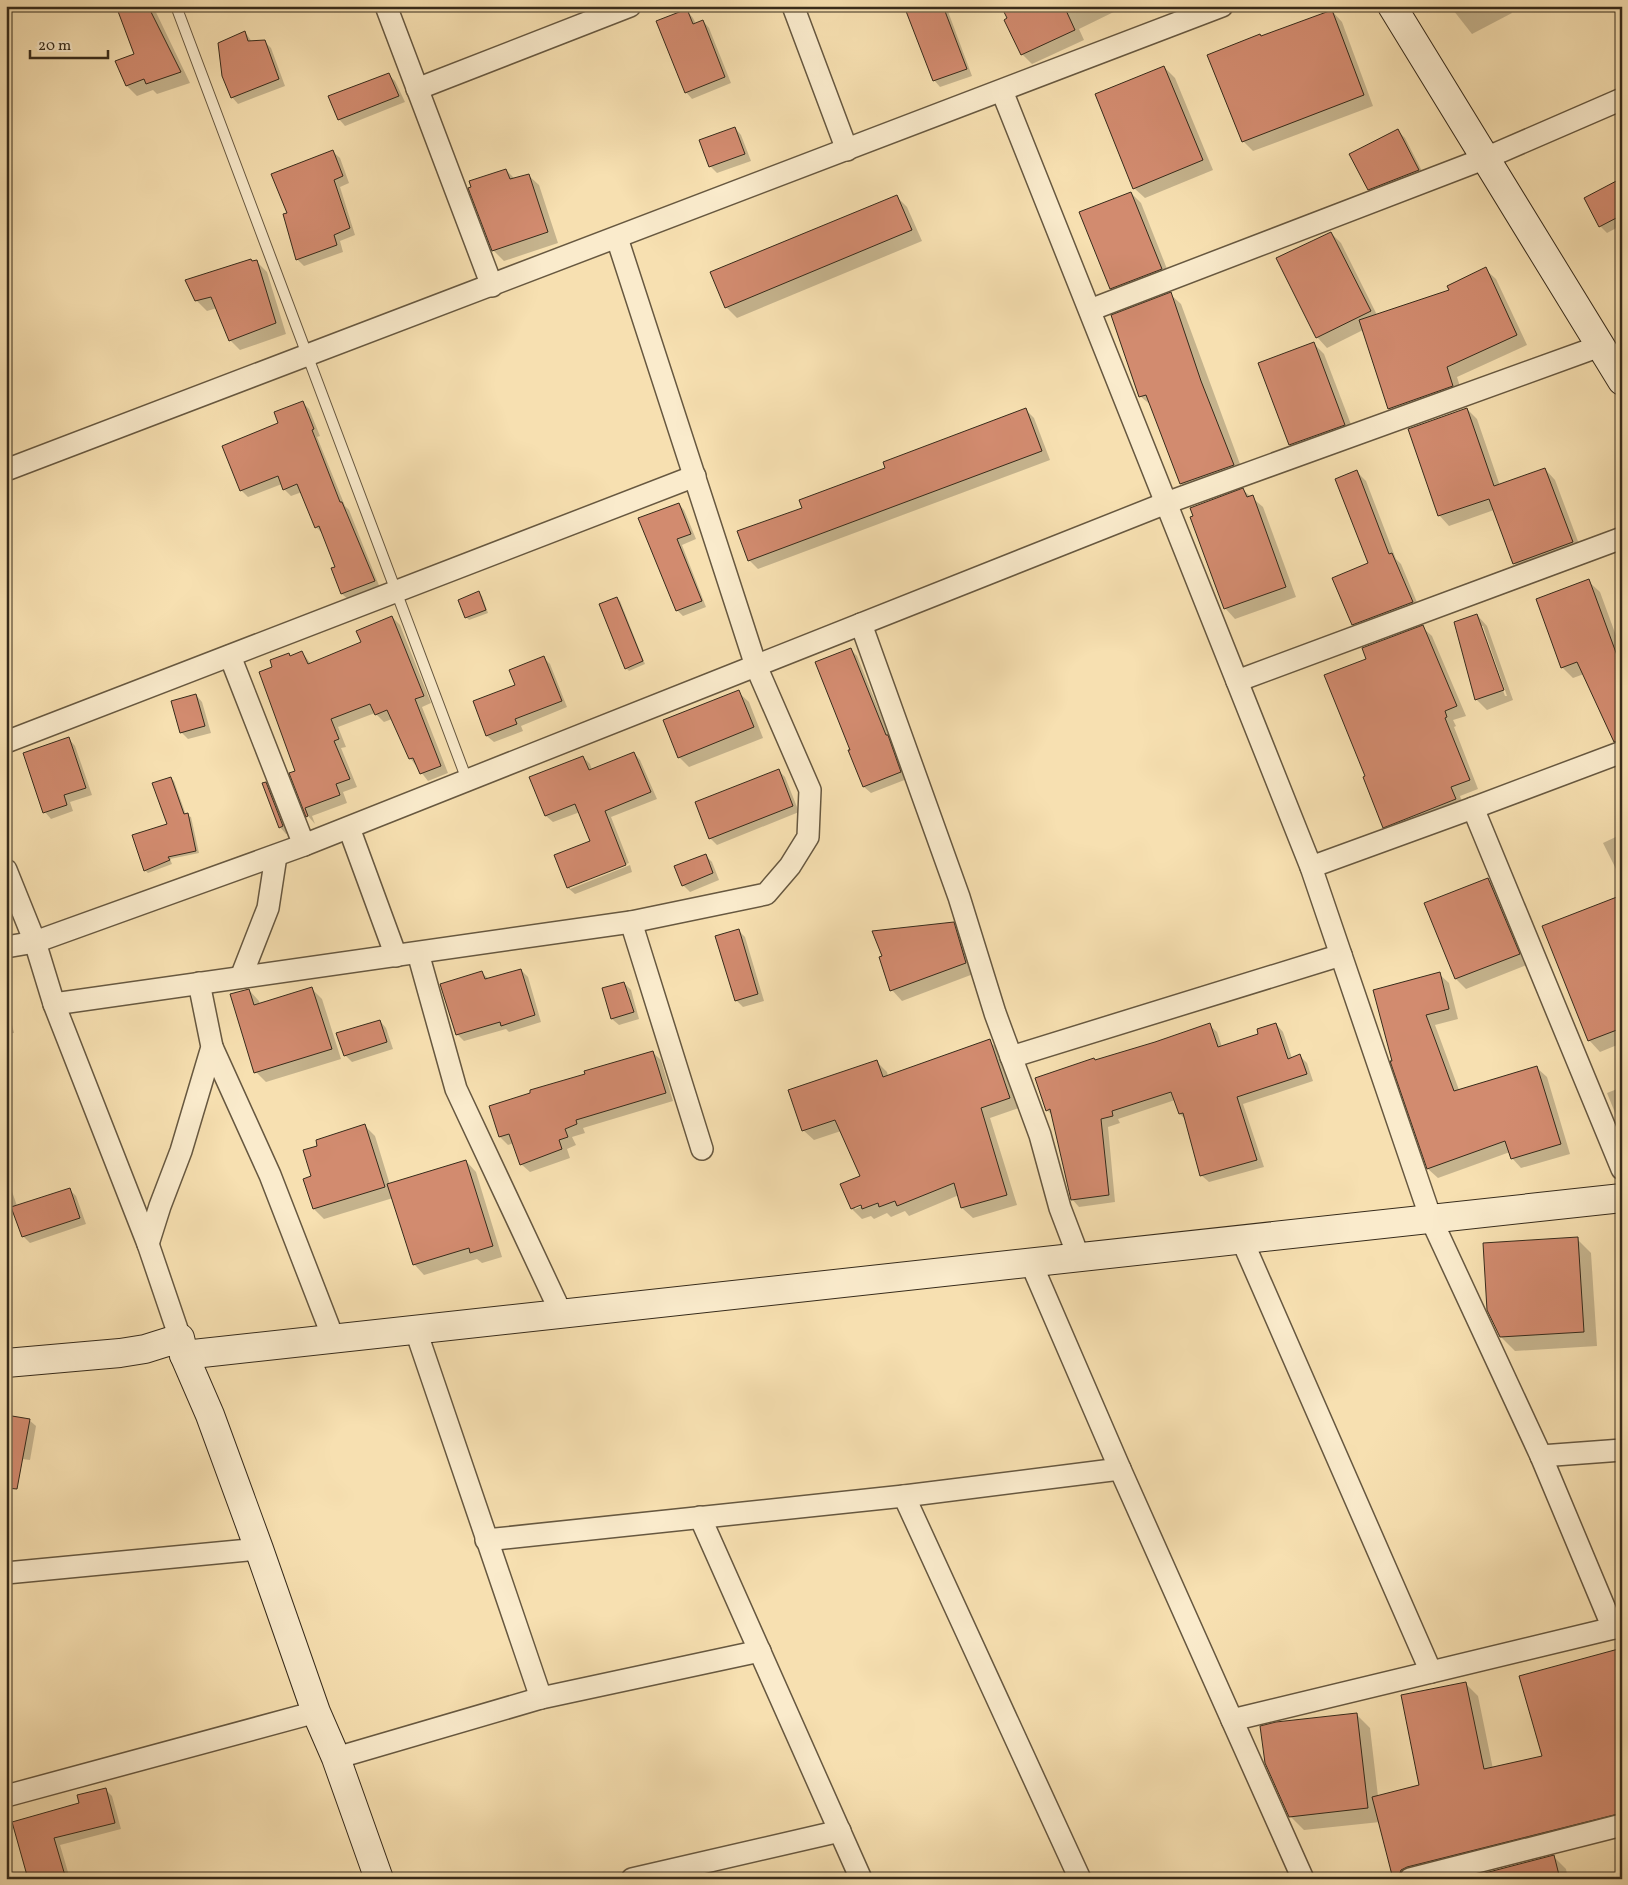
<svg xmlns="http://www.w3.org/2000/svg" width="1628" height="1885" viewBox="0 0 1628 1885" font-family="Vollkorn,serif">
<style>
.shadow{fill:#0003;fill-rule:evenodd}
.building{fill:#d28b6f;stroke:#372b1b}
.lines{fill:none;stroke-linecap:round;stroke-linejoin:round}
.lane-casing{stroke:#675840;stroke-width:12}
.street-casing{stroke:#675840;stroke-width:24}
.secondary-casing{stroke:#372b1b;stroke-width:30}
.lane{stroke:#faebcc;stroke-width:10}
.street{stroke:#faebcc;stroke-width:21}
.secondary{stroke:#faebcc;stroke-width:28}
</style>
<rect width="100%" height="100%" fill="#f7e0b1"/>
<filter id="stains"><feTurbulence type="fractalNoise" baseFrequency=".004" numOctaves="4"/><feColorMatrix values="0 0 0 0 .2 0 0 0 0 .09 0 0 0 0 .02 0 0 0 .5 -.17"/></filter>
<radialGradient id="worn" r=".72"><stop offset=".6" stop-color="#630" stop-opacity="0"/><stop offset="1" stop-color="#630" stop-opacity=".3"/></radialGradient>
<!-- shadow -->
<g class="shadow">
<polygon points="117,6 153,6 190,83 157,94 153,90 137,96 127,86 136,54"/>
<polygon points="905,6 946,6 972,76 940,87 934,80"/>
<polygon points="1003,6 1126,6 1079,29 1084,40 1032,64 1022,54"/>
<polygon points="1450,6 1509,6 1512,13 1472,34"/>
<polygon points="687,11 693,18 696,24 703,21 709,28 731,83 692,99 686,92"/>
<polygon points="1332,11 1342,22 1373,106 1253,151 1243,141 1261,37"/>
<polygon points="245,32 252,42 264,41 271,48 285,86 238,104 232,97"/>
<polygon points="1164,67 1175,78 1213,170 1145,198 1134,188"/>
<polygon points="389,75 395,81 405,102 345,126 339,119"/>
<polygon points="735,128 741,135 751,161 717,173 710,166"/>
<polygon points="1398,131 1405,138 1425,177 1375,196 1369,189"/>
<polygon points="333,152 340,158 349,183 340,187 355,235 340,241 343,252 304,266 297,259 288,213"/>
<polygon points="506,170 515,179 528,175 539,185 558,243 504,261 493,250 472,187"/>
<polygon points="1622,180 1622,225 1607,233 1600,226"/>
<polygon points="1131,193 1141,203 1171,279 1121,299 1111,288"/>
<polygon points="896,196 907,207 922,241 737,318 726,307"/>
<polygon points="1331,233 1341,243 1377,315 1451,291 1485,269 1496,279 1527,345 1457,377 1463,396 1400,419 1389,409 1363,330 1327,348 1317,337"/>
<polygon points="256,261 267,272 286,334 240,350 230,340 217,308 207,311 196,300 252,262"/>
<polygon points="1170,294 1181,304 1244,475 1192,494 1182,484 1152,406 1140,396"/>
<polygon points="1313,343 1324,354 1355,435 1301,455 1290,444"/>
<polygon points="302,402 309,409 320,436 317,437 345,506 349,510 380,588 349,600 342,594 332,569 336,567 323,534 316,527 302,492 291,496 284,489 282,484 248,497 241,490 280,424"/>
<polygon points="1025,409 1034,418 1050,460 758,569 749,560 803,508 887,468"/>
<polygon points="1467,409 1477,419 1500,486 1545,469 1555,480 1582,552 1524,573 1514,563 1494,510 1449,526 1439,515"/>
<polygon points="1357,472 1366,481 1396,559 1401,564 1421,612 1362,634 1353,624 1370,563"/>
<polygon points="1243,490 1263,507 1296,597 1235,619 1225,608 1194,517"/>
<polygon points="679,504 684,510 696,539 682,545 706,607 683,616 677,610 640,519"/>
<polygon points="1588,581 1600,592 1622,652 1622,747 1615,740 1584,674 1573,678 1562,667"/>
<polygon points="479,593 482,596 488,613 469,620 466,617"/>
<polygon points="617,598 620,601 645,664 629,671 626,668"/>
<path d="M1477 615 1487 626 1513 700 1487 710 1476 699ZM1480 626H1483L1507 696H1505Z"/>
<polygon points="392,617 400,625 431,703 422,707 448,773 428,781 410,758 392,719 384,722 375,713 338,727 346,747 341,748 357,787 343,792 347,803 312,816 315,824 308,816 291,774 297,772 274,668 291,657 302,652 311,664 362,643"/>
<polygon points="1422,627 1432,636 1466,716 1453,720 1456,726 1454,727 1478,789 1460,796 1464,808 1393,836 1384,827 1367,777 1368,659"/>
<polygon points="850,649 857,656 891,740 894,743 907,779 871,793 864,787"/>
<polygon points="544,658 550,664 567,707 521,726 523,731 494,742 487,736 474,702 517,685"/>
<polygon points="738,692 749,702 763,738 689,767 679,757"/>
<polygon points="196,695 202,702 211,733 188,739 181,732"/>
<polygon points="69,739 75,746 92,795 70,802 73,811 51,819 45,812"/>
<polygon points="634,753 640,760 657,799 611,817 629,863 570,886 570,889 630,865 632,872 575,894 568,888 555,856 592,841 580,812 553,822 546,816 531,778 583,757 590,764 592,770"/>
<polygon points="778,770 785,777 799,812 717,845 710,838"/>
<polygon points="171,778 174,781 186,815 191,817 199,853 170,859 172,864 148,873 145,870 168,825"/>
<polygon points="266,783 272,790 289,833 286,834 280,827"/>
<polygon points="1622,834 1622,881 1603,843"/>
<polygon points="705,855 712,862 719,880 690,892 683,885"/>
<polygon points="1488,879 1498,890 1529,964 1466,989 1456,979"/>
<polygon points="1622,896 1622,1043 1600,1052 1589,1040"/>
<polygon points="953,923 964,933 976,973 902,1001 892,990"/>
<polygon points="739,931 745,937 764,1001 743,1007 736,1000"/>
<polygon points="521,970 528,977 541,1022 509,1032 506,1029 464,1041 457,1034 482,973 489,979"/>
<polygon points="1439,974 1449,983 1458,1019 1435,1025 1459,1090 1537,1068 1547,1077 1570,1154 1521,1168 1512,1158 1510,1152 1438,1178 1428,1169 1392,1062"/>
<polygon points="624,983 631,990 639,1019 619,1025 612,1019"/>
<polygon points="312,989 322,999 341,1059 266,1082 256,1072 249,990 259,1001 260,1005"/>
<polygon points="6,1000 14,1033 6,1034"/>
<polygon points="380,1021 386,1028 393,1049 352,1062 345,1055"/>
<polygon points="1276,1024 1283,1032 1292,1058 1300,1056 1307,1063 1313,1081 1243,1104 1264,1167 1209,1182 1201,1175 1186,1120 1180,1114 1175,1100 1118,1119 1120,1123 1108,1127 1115,1202 1079,1207 1072,1199 1053,1116 1047,1110 1096,1062 1209,1025 1217,1032 1222,1047 1260,1035"/>
<path d="M989 1041 1000 1051 1019 1108 990 1118 1017 1205 973 1218 962 1208 959 1195 909 1216 905 1211 891 1217 887 1213 874 1219 871 1216 862 1219 852 1209 842 1185 861 1176 841 1131 814 1140 803 1130 876 1061 887 1072 888 1076ZM866 1202 867 1204 855 1209V1206Z"/>
<polygon points="652,1052 661,1060 673,1101 583,1128 585,1133 572,1137 576,1145 567,1149 570,1158 530,1172 521,1164 514,1143 508,1145 500,1137 532,1094"/>
<polygon points="1622,1087 1622,1130 1607,1093"/>
<polygon points="365,1126 375,1136 390,1185 466,1161 476,1172 502,1257 482,1263 477,1259 424,1275 414,1264 393,1198 324,1219 314,1209 312,1177 319,1146"/>
<polygon points="6,1174 17,1206 69,1189 76,1196 86,1224 30,1243 23,1236 14,1212 6,1215"/>
<polygon points="1577,1239 1591,1253 1597,1346 1515,1351 1501,1337"/>
<polygon points="29,1420 36,1426 30,1460 6,1457"/>
<polygon points="1622,1650 1622,1827 1418,1879 1395,1879 1380,1822 1304,1830 1290,1816 1356,1714 1370,1728 1378,1796 1420,1786 1466,1684 1478,1696 1493,1769 1543,1757"/>
<polygon points="105,1789 112,1796 121,1829 60,1845 70,1879 29,1879 13,1823 81,1804"/>
<polygon points="1554,1857 1566,1869 1568,1879 1467,1879"/>
</g>
<!-- building -->
<g class="building">
<polygon points="116,6 148,6 181,72 146,84 144,79 126,86 115,61 134,54"/>
<polygon points="904,6 943,6 967,69 933,81"/>
<polygon points="1001,6 1064,6 1075,30 1021,55 1004,20 1007,18"/>
<polygon points="687,9 693,24 703,20 725,77 685,93 656,21"/>
<polygon points="1332,10 1364,95 1242,142 1207,55 1260,34 1261,36"/>
<polygon points="245,31 248,41 265,40 279,79 231,98 222,76 218,43"/>
<polygon points="1164,66 1203,160 1133,189 1095,94"/>
<polygon points="389,73 399,96 338,120 328,96"/>
<polygon points="735,127 745,154 709,167 699,140"/>
<polygon points="1398,129 1419,170 1368,190 1349,154"/>
<polygon points="333,150 343,176 334,180 350,228 334,235 337,245 296,260 283,214 287,213 271,174"/>
<polygon points="506,169 510,179 529,174 548,232 492,251 468,188 471,187 469,181"/>
<polygon points="1622,178 1622,215 1599,227 1584,198"/>
<polygon points="1131,192 1162,269 1110,289 1079,212"/>
<polygon points="897,195 912,230 725,308 710,272"/>
<polygon points="1331,232 1371,311 1316,338 1276,258"/>
<polygon points="251,259 252,261 257,260 276,323 229,341 211,297 195,301 185,280"/>
<polygon points="1486,267 1517,335 1447,367 1453,386 1388,409 1359,320 1449,290 1447,286"/>
<polygon points="1171,292 1201,381 1234,465 1180,484 1146,395 1139,397 1111,315"/>
<polygon points="1314,342 1345,425 1289,445 1258,363"/>
<polygon points="303,401 314,429 312,430 340,502 342,502 375,581 341,594 331,568 335,567 319,526 315,528 297,484 283,490 278,476 240,491 222,446 278,423 274,412"/>
<polygon points="1026,408 1042,451 748,561 737,531 802,508 799,500 885,468 883,462"/>
<polygon points="1467,408 1494,486 1545,468 1573,542 1513,564 1489,499 1438,516 1408,429"/>
<polygon points="1357,470 1389,554 1392,553 1413,602 1352,625 1332,578 1368,563 1335,479"/>
<polygon points="1243,488 1247,497 1253,495 1286,587 1224,609 1190,517 1193,516 1190,508"/>
<polygon points="679,503 691,534 677,539 702,601 676,611 638,518"/>
<polygon points="1589,579 1622,669 1622,740 1614,742 1577,662 1561,668 1536,599"/>
<polygon points="479,591 486,610 465,618 458,600"/>
<polygon points="617,597 643,661 625,669 599,604"/>
<polygon points="1477,614 1504,690 1475,700 1454,622"/>
<polygon points="392,616 424,696 415,699 441,766 420,774 413,758 409,759 387,710 375,715 370,704 331,719 339,739 334,741 350,779 336,784 340,795 305,808 308,816 306,817 289,773 295,771 259,672 272,667 270,660 289,653 290,656 302,651 308,664 361,642 356,631"/>
<polygon points="1423,625 1457,706 1445,711 1447,717 1445,718 1470,780 1451,787 1456,799 1383,828 1363,777 1365,776 1324,675 1366,659 1362,648"/>
<polygon points="851,648 886,735 888,735 901,772 863,787 848,750 850,750 815,662"/>
<polygon points="544,656 562,701 515,719 517,724 486,736 473,701 515,685 509,670"/>
<polygon points="739,690 754,727 678,758 663,720"/>
<polygon points="196,694 205,726 180,733 171,701"/>
<polygon points="69,737 86,788 64,795 67,805 43,813 23,753"/>
<polygon points="634,752 651,792 605,811 626,865 567,888 554,855 590,841 575,804 545,816 529,777 583,756 589,770"/>
<polygon points="779,769 793,806 709,839 695,802"/>
<polygon points="171,777 184,814 188,813 196,851 168,857 170,860 144,871 132,835 167,824 152,783"/>
<polygon points="266,782 283,826 279,828 262,783"/>
<polygon points="706,854 713,873 682,886 674,866"/>
<polygon points="1488,878 1520,954 1455,979 1424,903"/>
<polygon points="1622,895 1622,1028 1588,1041 1542,926"/>
<polygon points="954,922 966,963 890,991 879,957 882,956 872,931"/>
<polygon points="739,929 758,994 735,1001 715,936"/>
<polygon points="521,969 535,1015 501,1026 500,1022 456,1035 440,984 482,971 485,979"/>
<polygon points="1440,972 1449,1009 1426,1015 1454,1091 1537,1066 1561,1144 1511,1159 1505,1141 1427,1169 1390,1061 1392,1061 1373,990"/>
<polygon points="624,982 634,1012 611,1019 602,988"/>
<polygon points="312,987 332,1049 254,1073 230,994 249,989 254,1005"/>
<polygon points="380,1020 387,1042 344,1056 336,1033"/>
<polygon points="1210,1023 1218,1047 1258,1034 1257,1029 1276,1023 1288,1059 1300,1054 1307,1074 1237,1097 1257,1160 1200,1176 1183,1113 1179,1114 1171,1092 1112,1111 1113,1116 1101,1119 1109,1195 1071,1200 1050,1109 1046,1111 1035,1078 1094,1058 1095,1060 1155,1042"/>
<polygon points="990,1039 1010,1098 981,1108 1007,1195 961,1208 954,1183 897,1206 895,1201 879,1207 878,1203 862,1209 861,1205 851,1209 840,1184 860,1176 835,1120 802,1131 788,1090 877,1060 883,1077"/>
<polygon points="653,1051 666,1093 576,1120 577,1124 565,1129 568,1137 559,1140 562,1149 520,1165 509,1134 499,1137 489,1106 530,1093 530,1090 585,1074 584,1071"/>
<polygon points="365,1124 385,1187 313,1209 303,1179 311,1176 303,1150 317,1146 316,1140"/>
<polygon points="466,1160 493,1246 470,1253 469,1248 413,1265 387,1184"/>
<polygon points="70,1188 80,1218 22,1237 11,1207"/>
<polygon points="1578,1237 1584,1332 1500,1337 1487,1310 1483,1243"/>
<polygon points="6,1415 30,1419 17,1489 6,1488"/>
<polygon points="1622,1648 1622,1813 1407,1867 1401,1870 1398,1879 1393,1879 1372,1797 1419,1785 1401,1695 1466,1682 1484,1769 1542,1756 1519,1676"/>
<polygon points="1357,1713 1368,1808 1289,1817 1265,1763 1260,1726 1276,1722"/>
<polygon points="106,1788 115,1823 54,1838 66,1879 28,1879 12,1822 79,1803 77,1795"/>
<polygon points="1554,1855 1560,1879 1462,1879"/>
</g>
<g class="lines">
<defs>
<polyline id="lane" points="176,6 467,780"/>
<g id="street">
<polyline points="386,6 492,286"/>
<polyline points="793,6 847,150"/>
<polyline points="417,89 630,6"/>
<polyline points="1002,91 1311,867 1431,1219 1541,1456 1613,1628"/>
<polyline points="1090,310 1486,158 1622,99"/>
<polyline points="6,470 1222,6"/>
<polyline points="861,624 959,897 995,1013 1040,1135 1060,1208 1079,1258"/>
<polyline points="230,656 304,845"/>
<polyline points="1237,681 1622,538"/>
<polyline points="6,742 695,476"/>
<polyline points="1622,752 1473,808 1622,1169"/>
<polyline points="349,828 396,956"/>
<polyline points="1311,867 1473,808"/>
<polyline points="6,870 35,942 54,1004 148,1244 180,1338"/>
<polyline points="631,922 702,1149"/>
<polyline points="6,947 35,942 304,845 1166,503 1600,346"/>
<polyline points="418,953 456,1089 562,1315"/>
<polyline points="241,977 268,908 276,856"/>
<polyline points="54,1004 631,922 766,894 790,866 808,837 810,790 756,666 617,238"/>
<polyline points="212,1047 270,1175 334,1340"/>
<polyline points="1011,1057 1341,955"/>
<polyline points="1242,1240 1431,1672"/>
<polyline points="148,1244 160,1206 181,1151 212,1047 199,983"/>
<polyline points="1031,1263 1120,1469 1303,1879"/>
<polyline points="416,1331 541,1698"/>
<polyline points="1541,1456 1622,1450"/>
<polyline points="904,1496 1080,1879"/>
<polyline points="700,1517 861,1879"/>
<polyline points="486,1540 904,1496 1120,1469"/>
<polyline points="6,1573 259,1549"/>
<polyline points="1232,1720 1622,1626"/>
<polyline points="336,1758 541,1698 760,1651"/>
<polyline points="6,1796 316,1712"/>
<polyline points="632,1879 840,1831"/>
<polyline points="1410,1879 1622,1825"/>
</g>
<g id="secondary">
<polyline points="1392,6 1622,381"/>
<polyline points="184,1355 1622,1198"/>
<polyline points="6,1363 120,1353 145,1349 180,1338 184,1355 210,1415 259,1549 316,1712 336,1758 379,1879"/>
</g>
</defs>
<!-- lane casing -->
<use href="#lane" class="lane-casing"/>
<!-- street casing -->
<use href="#street" class="street-casing"/>
<!-- secondary casing -->
<use href="#secondary" class="secondary-casing"/>
<!-- lane -->
<use href="#lane" class="lane"/>
<!-- street -->
<use href="#street" class="street"/>
<!-- secondary -->
<use href="#secondary" class="secondary"/>
</g>
<!-- margin -->
<rect width="1628" height="1885" fill="none" stroke="#f7e0b1" stroke-width="25"/>
<rect x="8" y="8" width="1613" height="1870" fill="none" stroke="#372b1b" stroke-width="2.5"/>
<rect x="12" y="12" width="1603" height="1860" fill="none" stroke="#372b1b"/>
<!-- scale -->
<path d="M30 50v8h78v-8" fill="none" stroke="#372b1b" stroke-width="2.5"/>
<text x="38" y="50" font-size="15" fill="#372b1b" stroke="#faebcc" stroke-width="4" paint-order="stroke">20 m</text>
<rect width="100%" height="100%" filter="url(#stains)"/>
<rect width="100%" height="100%" fill="url(#worn)"/>
</svg>
